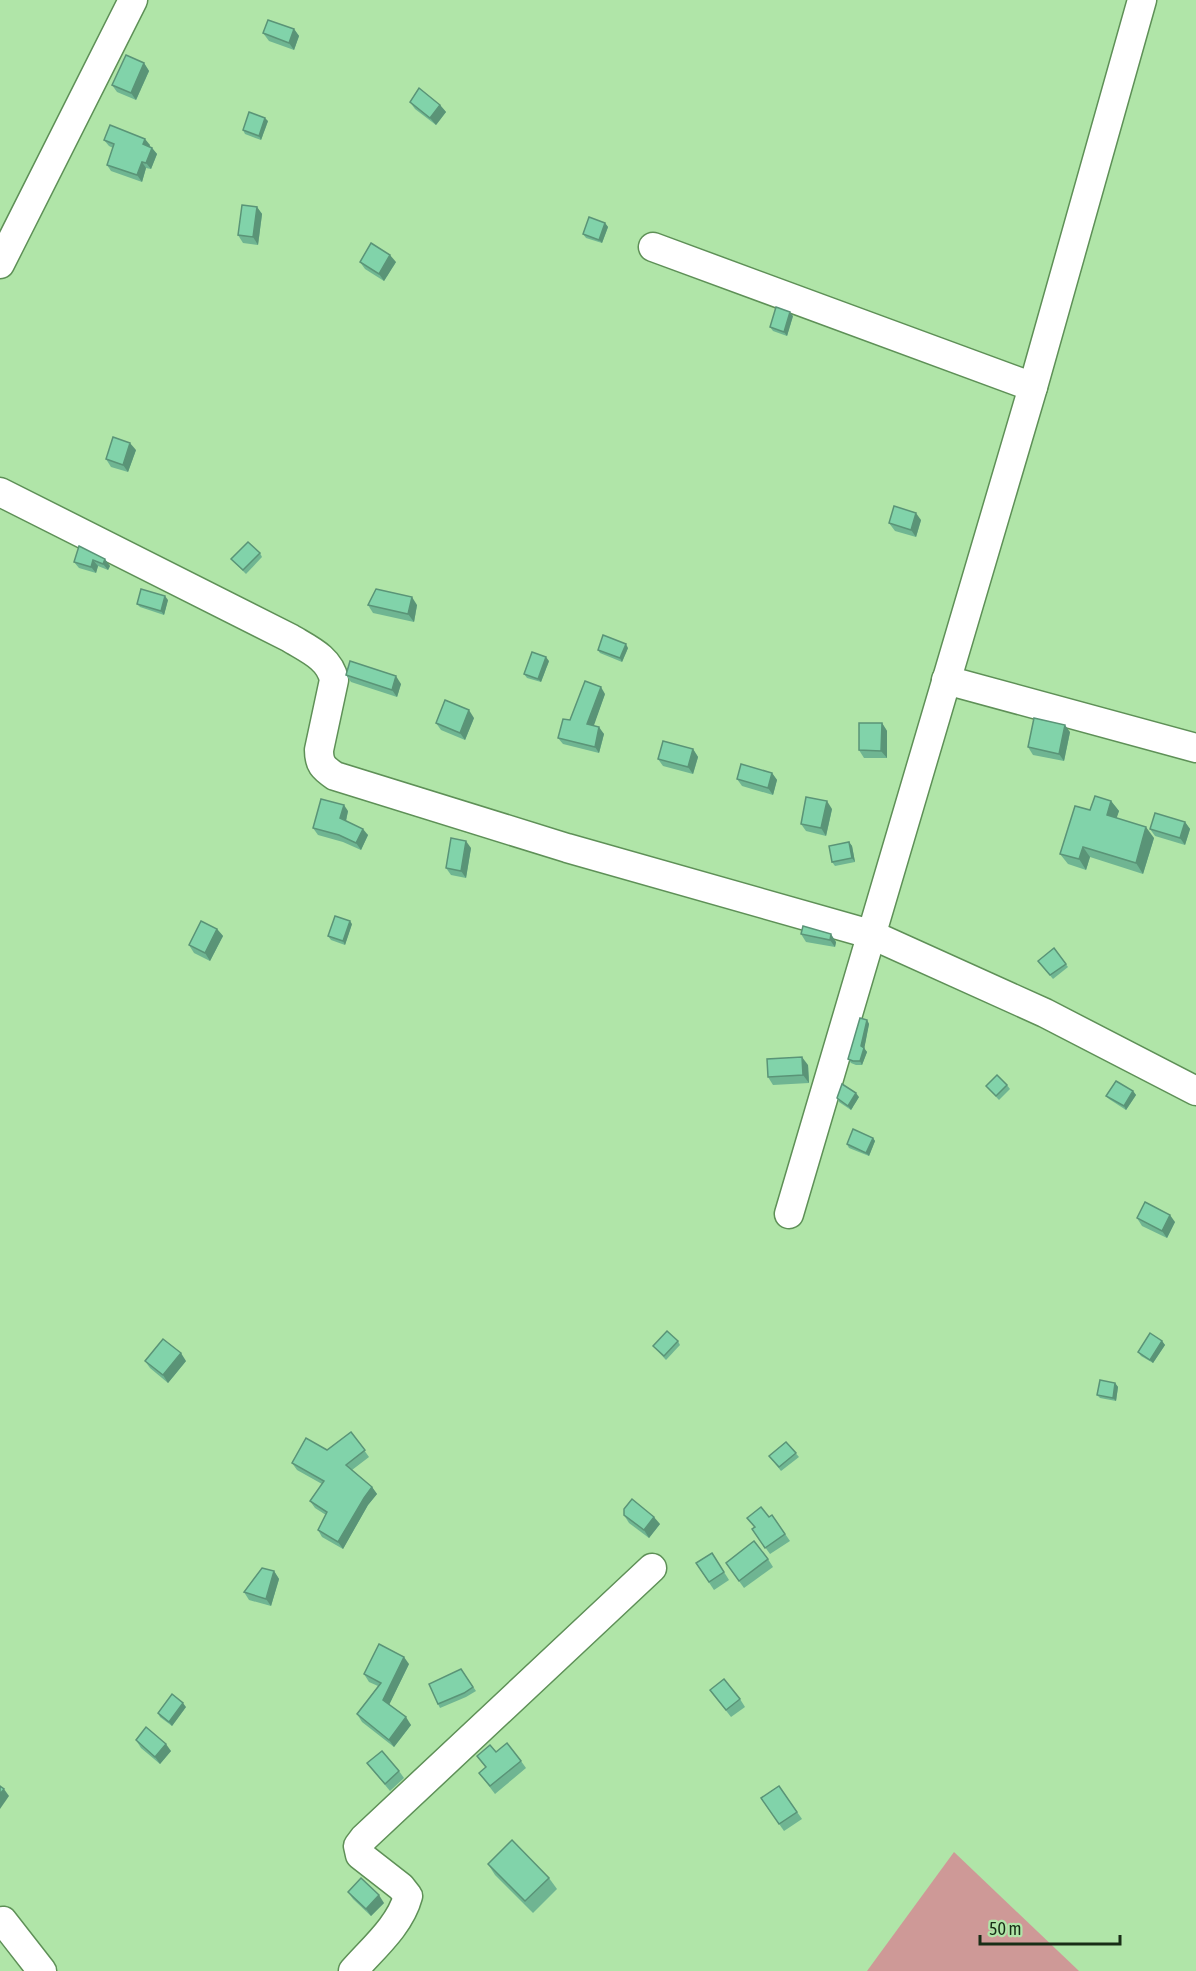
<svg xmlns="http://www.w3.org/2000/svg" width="1196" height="1971" viewBox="0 0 1196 1971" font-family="'Asap Condensed',sans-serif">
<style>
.green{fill:#ce9997}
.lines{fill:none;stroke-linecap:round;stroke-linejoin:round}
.minor-casing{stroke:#5e9057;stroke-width:31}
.minor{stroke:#fff;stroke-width:28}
.wall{fill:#6fb592}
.shaded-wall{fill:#5a9477}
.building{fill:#81d3aa;stroke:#5a9477;stroke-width:1.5}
</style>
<rect width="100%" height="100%" fill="#b0e5a8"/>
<!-- green -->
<polygon class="green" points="954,1852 1079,1971 867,1971"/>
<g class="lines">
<defs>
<g id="minor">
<polyline points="653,247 1033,387"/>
<polyline points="0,264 133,0"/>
<path d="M0 492 290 638C308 649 330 658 334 680L319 750C319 764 323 768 335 776L567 848 870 934 1045 1013 1196 1091"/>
<polyline points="946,680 1196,748"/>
<polyline points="789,1214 1033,387 1142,0"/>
<polyline points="3,1921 42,1971"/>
<path d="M353 1971C372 1949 400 1926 408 1896L401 1887 360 1855 358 1846 364 1838 652 1568"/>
</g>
</defs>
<!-- minor casing -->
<use href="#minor" class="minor-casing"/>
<!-- minor -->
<use href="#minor" class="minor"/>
</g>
<!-- wall -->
<g class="wall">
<polygon points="294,29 299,36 294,50 269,41 263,33"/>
<polygon points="144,63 149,71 136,100 117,92 112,85"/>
<polygon points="410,102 440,105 446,112 436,125 415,109"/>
<polygon points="268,121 261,140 245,134 243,130"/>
<polygon points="104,140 150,145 149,146 152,148 157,154 151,169 146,168 142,182 111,171 107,165 113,148 109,146"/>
<polygon points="257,207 262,214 258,245 243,243 238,235"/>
<polygon points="605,223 608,227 602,243 586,238 583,234"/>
<polygon points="360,262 396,262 384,281 365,269"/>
<polygon points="793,316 787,336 773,331 770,327"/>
<polygon points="136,450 128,472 111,467 106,459"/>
<polygon points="921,520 916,537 895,531 889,523"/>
<polygon points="79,546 110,566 108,570 98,566 96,573 79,568 74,562"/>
<polygon points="260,553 262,557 246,574 231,559"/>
<polygon points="168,600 164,615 140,607 137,604"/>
<polygon points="368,605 417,605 414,622 373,613"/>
<polygon points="628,648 622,662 600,653 598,650"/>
<polygon points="549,661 541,682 527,678 524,674"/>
<polygon points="346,675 401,684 397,697 351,682"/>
<polygon points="605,694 593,726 604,734 599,753 563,744 558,738 570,720"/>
<polygon points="474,718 465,740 441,730 436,723"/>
<polygon points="882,723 887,731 887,758 864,758 859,750"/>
<polygon points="1070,732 1064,761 1033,755 1028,747"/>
<polygon points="693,749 698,757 693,774 663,766 658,759"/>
<polygon points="772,773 777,780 773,795 742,786 737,779"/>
<polygon points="1111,801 1119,811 1116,818 1154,838 1143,874 1090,857 1086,870 1068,864 1060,854 1090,810"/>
<polygon points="832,809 826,836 806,831 801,824"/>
<polygon points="348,811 346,821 368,835 361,850 343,842 318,835 313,828"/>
<polygon points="1185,822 1190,829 1185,845 1155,836 1150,829"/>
<polygon points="849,842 852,846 855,862 835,866 832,862"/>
<polygon points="471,848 466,878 451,875 446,868"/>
<polygon points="352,924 345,945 331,940 328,936"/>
<polygon points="803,926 836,942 835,947 806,942 801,934"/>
<polygon points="217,929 223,936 210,961 194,953 189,945"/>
<polygon points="1054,948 1068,967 1053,979 1038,961"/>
<polygon points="867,1020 869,1024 864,1048 867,1052 862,1065 856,1065 851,1063 848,1059"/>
<polygon points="808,1065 809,1083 773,1085 768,1077"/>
<polygon points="1007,1085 1010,1089 999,1100 986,1086"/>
<polygon points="1133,1091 1136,1095 1126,1110 1109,1099 1106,1096"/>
<polygon points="859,1097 851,1110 839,1102 837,1098"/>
<polygon points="873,1138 875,1141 869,1156 849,1148 847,1144"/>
<polygon points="1137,1218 1175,1222 1167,1238 1142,1226"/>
<polygon points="678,1341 680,1345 666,1360 653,1346"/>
<polygon points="1162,1341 1165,1345 1153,1363 1141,1356 1138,1352"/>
<polygon points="145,1361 186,1361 168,1383 150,1368"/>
<polygon points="1115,1383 1118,1387 1116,1401 1100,1398 1097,1395"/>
<polygon points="351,1432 369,1457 352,1470 372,1487 377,1494 368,1505 343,1549 322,1537 318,1530 326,1515 315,1508 310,1501 322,1484 297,1470 292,1463 327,1450"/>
<polygon points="786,1442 799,1457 781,1471 769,1456"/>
<polygon points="624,1515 660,1524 649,1538 629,1523"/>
<polygon points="772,1515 790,1541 770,1554 752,1529 754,1527 747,1518 769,1517"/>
<polygon points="712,1553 729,1580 714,1590 696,1563"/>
<polygon points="768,1559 773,1567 744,1588 726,1563"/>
<polygon points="274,1571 279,1579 271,1606 249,1600 244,1592"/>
<polygon points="409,1664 389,1705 411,1725 394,1747 362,1722 357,1714 378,1686 369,1682 364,1674"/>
<polygon points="461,1669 476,1691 466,1697 440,1708 438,1704"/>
<polygon points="710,1690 740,1699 745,1707 731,1717"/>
<polygon points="186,1707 172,1726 160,1717 158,1713"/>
<polygon points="136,1740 171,1751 160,1764 141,1748"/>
<polygon points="496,1752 521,1761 526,1768 495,1794 479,1773 486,1768 477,1756"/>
<polygon points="367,1763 399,1771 404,1778 390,1791"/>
<polygon points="779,1786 802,1819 784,1831 761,1798"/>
<polygon points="488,1864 549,1878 557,1889 533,1913 495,1875"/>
<polygon points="348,1892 384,1903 371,1916 353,1899"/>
</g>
<!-- shaded-wall -->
<g class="shaded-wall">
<polygon points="294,29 299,36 294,50 289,43"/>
<polygon points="144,63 149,71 136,100 131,93"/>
<polygon points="440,105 446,112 436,125 430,118"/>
<polygon points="265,118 268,121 261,140 259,136"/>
<polygon points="145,139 150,145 148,150 143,144"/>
<polygon points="152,148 157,154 151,169 146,163"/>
<polygon points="142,162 146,168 142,182 137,175"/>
<polygon points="257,207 262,214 258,245 253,237"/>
<polygon points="605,223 608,227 602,243 599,240"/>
<polygon points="390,255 396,262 384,281 379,274"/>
<polygon points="790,312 793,316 787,336 784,332"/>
<polygon points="130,443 136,450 128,472 123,465"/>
<polygon points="916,513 921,520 916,537 911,530"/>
<polygon points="105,559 110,566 108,570 103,564"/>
<polygon points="93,560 98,566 96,573 91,567"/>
<polygon points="165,596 168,600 164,615 161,611"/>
<polygon points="412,597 417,605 414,622 408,614"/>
<polygon points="626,644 628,648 622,662 620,658"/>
<polygon points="546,657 549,661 541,682 538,679"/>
<polygon points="396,676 401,684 397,697 392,690"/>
<polygon points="601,687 605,694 592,731 587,724"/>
<polygon points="469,710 474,718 465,740 460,733"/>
<polygon points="882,723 887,731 887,758 881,751"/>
<polygon points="1065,725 1070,732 1064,761 1059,754"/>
<polygon points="599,727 604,734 599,753 595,747"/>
<polygon points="693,749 698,757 693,774 688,767"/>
<polygon points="772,773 777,780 773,795 768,788"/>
<polygon points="827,801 832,809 826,836 821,828"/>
<polygon points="1111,801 1119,811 1114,826 1107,815"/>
<polygon points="344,805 348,811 345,825 340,818"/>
<polygon points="1185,822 1190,829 1185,845 1180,838"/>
<polygon points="1146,827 1154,838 1143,874 1136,863"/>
<polygon points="363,829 368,835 361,850 356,843"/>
<polygon points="466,841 471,848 466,878 461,871"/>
<polygon points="849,842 852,846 855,862 852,858"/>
<polygon points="1083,847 1090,857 1086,870 1079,859"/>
<polygon points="350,921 352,924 345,945 343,941"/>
<polygon points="217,929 223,936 210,961 205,953"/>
<polygon points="831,934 836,942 835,947 830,940"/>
<polygon points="867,1020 869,1024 864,1050 861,1046"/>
<polygon points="864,1048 867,1052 862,1065 860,1061"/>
<polygon points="802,1057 808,1065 809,1083 803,1075"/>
<polygon points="1133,1091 1136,1095 1126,1110 1124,1106"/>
<polygon points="856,1093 859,1097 851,1110 848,1106"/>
<polygon points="873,1138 875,1141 869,1156 866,1153"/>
<polygon points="1170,1215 1175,1222 1167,1238 1162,1231"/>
<polygon points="1162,1341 1165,1345 1153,1363 1150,1360"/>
<polygon points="181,1353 186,1361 168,1383 163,1375"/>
<polygon points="1115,1383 1118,1387 1116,1401 1113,1398"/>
<polygon points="372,1487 377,1494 368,1505 343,1549 338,1542 364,1498"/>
<polygon points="654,1517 660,1524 649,1538 644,1530"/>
<polygon points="274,1571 279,1579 271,1606 266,1599"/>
<polygon points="404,1657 409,1664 388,1707 383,1700"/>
<polygon points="183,1703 186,1707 172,1726 169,1722"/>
<polygon points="406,1717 411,1725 394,1747 389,1740"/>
<polygon points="166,1744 171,1751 160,1764 155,1757"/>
<polygon points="4,1789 9,1796 0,1809 0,1794"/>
<polygon points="379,1895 384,1903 371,1916 366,1909"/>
</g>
<!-- building -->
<g class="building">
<polygon points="268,20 294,29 289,43 263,33"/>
<polygon points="126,55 144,63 131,93 112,85"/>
<polygon points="419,88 440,105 430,118 410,102"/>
<polygon points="249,112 265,118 259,136 243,130"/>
<polygon points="110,125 145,139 143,144 152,148 146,163 142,162 137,175 107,165 114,144 104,140"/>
<polygon points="242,205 257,207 253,237 238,235"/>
<polygon points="589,217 605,223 599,240 583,234"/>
<polygon points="371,243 390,255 379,274 360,262"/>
<polygon points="776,307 790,312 784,332 770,327"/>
<polygon points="113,437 130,443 123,465 106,459"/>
<polygon points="894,506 916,513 911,530 889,523"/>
<polygon points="248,542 260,553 243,570 231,559"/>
<polygon points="79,546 105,559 103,564 93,560 91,567 74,562"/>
<polygon points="141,589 165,596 161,611 137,604"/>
<polygon points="376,589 412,597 408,614 368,605"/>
<polygon points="603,635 626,644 620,658 598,650"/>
<polygon points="532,652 546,657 538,679 524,674"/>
<polygon points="350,661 396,676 392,690 346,675"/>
<polygon points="585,681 601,687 587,724 599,727 595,747 558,738 563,719 570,720"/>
<polygon points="445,700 469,710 460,733 436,723"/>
<polygon points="1034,718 1065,725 1059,754 1028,747"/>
<polygon points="859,723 882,723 881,751 859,750"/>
<polygon points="663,741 693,749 688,767 658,759"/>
<polygon points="741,764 772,773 768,788 737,779"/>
<polygon points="1095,796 1111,801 1107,815 1146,827 1136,863 1083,847 1079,859 1060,854 1075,806 1090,810"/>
<polygon points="806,797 827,801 821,828 801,824"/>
<polygon points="321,799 344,805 340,818 363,829 356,843 339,835 313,828"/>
<polygon points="1155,813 1185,822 1180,838 1150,829"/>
<polygon points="451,838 466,841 461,871 446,868"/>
<polygon points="849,842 852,858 832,862 829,846"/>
<polygon points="335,916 350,921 343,941 328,936"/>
<polygon points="201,921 217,929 205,953 189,945"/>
<polygon points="803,926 831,934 830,940 801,934"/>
<polygon points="1054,948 1066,964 1050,975 1038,961"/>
<polygon points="860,1018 867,1020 861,1046 864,1048 860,1061 853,1061 848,1059"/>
<polygon points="802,1057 803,1075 768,1077 767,1059"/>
<polygon points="997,1075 1007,1085 996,1096 986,1086"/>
<polygon points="1116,1081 1133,1091 1124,1106 1106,1096"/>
<polygon points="842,1084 856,1093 848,1106 837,1098"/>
<polygon points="853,1129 873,1138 866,1153 847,1144"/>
<polygon points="1145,1202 1170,1215 1162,1231 1137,1218"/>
<polygon points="667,1331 678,1341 664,1356 653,1346"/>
<polygon points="1150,1333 1162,1341 1150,1360 1138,1352"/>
<polygon points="163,1339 181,1353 163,1375 145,1361"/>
<polygon points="1100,1380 1115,1383 1113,1398 1097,1395"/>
<polygon points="351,1432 365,1450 346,1465 372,1487 364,1498 338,1542 318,1530 327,1512 310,1501 324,1481 292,1463 306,1438 327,1450"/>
<polygon points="786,1442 796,1453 779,1467 769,1456"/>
<polygon points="632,1499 654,1517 644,1530 624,1515 624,1509"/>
<polygon points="761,1507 769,1517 772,1515 785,1534 765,1548 752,1529 755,1527 747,1518"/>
<polygon points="754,1541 768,1559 739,1581 726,1563"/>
<polygon points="712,1553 724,1572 709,1582 696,1563"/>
<polygon points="262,1568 274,1571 266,1599 244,1592"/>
<polygon points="379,1644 404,1657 383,1700 406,1717 389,1740 357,1714 381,1683 364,1674"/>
<polygon points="461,1669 473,1687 464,1693 438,1704 429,1684"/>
<polygon points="724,1679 740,1699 726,1710 710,1690"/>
<polygon points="172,1694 183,1703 169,1722 158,1713"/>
<polygon points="146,1727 166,1744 155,1757 136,1740"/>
<polygon points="507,1743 521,1761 490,1786 479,1773 486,1767 477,1756 490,1745 496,1752"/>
<polygon points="382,1751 399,1771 385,1784 367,1763"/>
<polygon points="0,1786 4,1789 0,1794"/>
<polygon points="779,1786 797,1812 779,1824 761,1798"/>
<polygon points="512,1840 549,1878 525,1901 488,1864"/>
<polygon points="361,1878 379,1895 366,1909 348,1892"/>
</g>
<!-- scale -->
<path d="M980 1935v9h140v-9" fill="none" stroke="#182d16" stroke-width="3"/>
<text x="989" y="1935" font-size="18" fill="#182d16" stroke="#b0e5a8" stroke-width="4.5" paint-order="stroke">50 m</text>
</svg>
